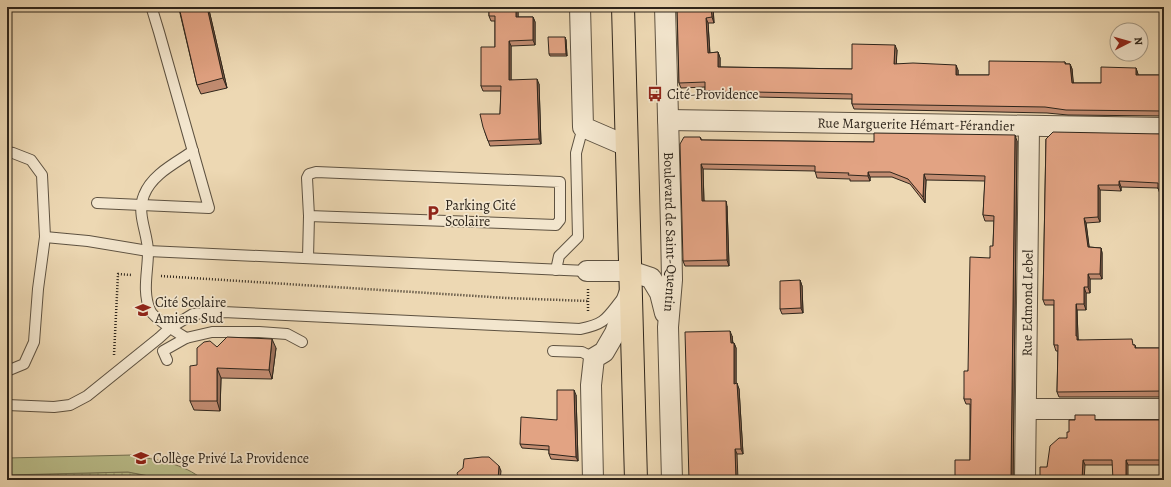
<svg xmlns="http://www.w3.org/2000/svg" width="1171" height="487" viewBox="0 0 1171 487" font-family="Alegreya,serif">
<style>
.grass{fill:url(#grass-dots);stroke:#747253}
.pitch{fill:#babe8b;stroke:#747253}
.lines{fill:none;stroke-linecap:round;stroke-linejoin:round}
.service-casing{stroke:#5e5241;stroke-width:12}
.minor-casing{stroke:#5e5241;stroke-width:22}
.primary-casing{stroke:#2e251b;stroke-width:24}
.path{stroke:#2e251b;stroke-width:2.5;stroke-dasharray:1 2;stroke-linecap:butt}
.service{stroke:#f3e6ce;stroke-width:10}
.minor{stroke:#f3e6ce;stroke-width:20}
.primary{stroke:#edd8b3;stroke-width:22}
.wall{fill:#c28c71;stroke:#2e251b}
.shaded-wall{fill:#9e725c;stroke:#2e251b}
.building{fill:#e2a383;stroke:#2e251b}
.labels{text-anchor:middle;stroke-width:3.5;stroke-linejoin:round;paint-order:stroke}
.poi-label{font-size:14px;fill:#2e251b;stroke:#f3e6ce;text-anchor:start}
.street-label{font-size:14px;fill:#2e251b;stroke:#f3e6ce}
</style>
<defs>
<pattern id="grass-dots" width="8" height="8" patternUnits="userSpaceOnUse"><rect width="8" height="8" fill="#babe8b"/><path d="M2 2h.1M6 6h.1" fill="none" stroke="#a0a377" stroke-width="1.8" stroke-linecap="round"/></pattern>
</defs>
<rect width="100%" height="100%" fill="#edd8b3"/>
<filter id="stains"><feTurbulence type="fractalNoise" baseFrequency=".005" numOctaves="4"/><feColorMatrix values="0 0 0 0 .2 0 0 0 0 .09 0 0 0 0 .02 0 0 0 .5 -.17"/></filter>
<radialGradient id="worn" r=".72"><stop offset=".6" stop-color="#630" stop-opacity="0"/><stop offset="1" stop-color="#630" stop-opacity=".3"/></radialGradient>
<!-- grass -->
<polygon class="grass" points="128,472 154,477 161,480 7,480 7,475"/>
<!-- pitch -->
<path class="pitch" d="M132 455C156 460 184 463 203 480H161L154 477 128 472 7 475V458Z"/>
<g class="lines">
<defs>
<g id="service">
<polyline points="7,152 13,153 31,160 42,175 45,237 38,289 34,342 24,364 7,371"/>
<polyline points="97,203 209,208 159,32 152,9 150,7"/>
<polyline points="45,237 88,241 148,251 587,271"/>
<polyline points="308,258 309,216 556,225 560,220 560,182 316,172 309,174 307,178 309,216"/>
<polyline points="556,270 559,256 578,237 576,153 583,127"/>
<path d="M186 338C178 333 153 318 150 310 142 291 148 272 148 252 148 233 136 214 144 195 152 174 176 163 193 151"/>
<polyline points="553,351 582,352 594,358"/>
<polyline points="167,360 163,351 186,338 212,332 259,332 287,334 302,342"/>
<path d="M7 405 54 407 70 405 87 396 159 338 170 328 193 314 223 312 580 329C605 324 606 319 621 300"/>
</g>
<g id="minor">
<polyline points="580,7 583,127 627,146"/>
<path id="s1" d="M665 7 671 227 672 280 668 327 672 480"/>
<path id="s2" d="M668 120 1164 128"/>
<polyline points="587,271 630,271 651,278 660,293 665,313"/>
<polyline points="1026,409 1164,409"/>
<polyline points="593,480 591,385 594,358 604,352 615,333 630,291"/>
<path id="s3" d="M1025 480 1029 126"/>
</g>
<polyline id="primary" points="623,7 636,480"/>
</defs>
<!-- service casing -->
<use href="#service" class="service-casing"/>
<!-- minor casing -->
<use href="#minor" class="minor-casing"/>
<!-- primary casing -->
<use href="#primary" class="primary-casing"/>
<!-- path -->
<g class="path">
<polyline points="161,276 507,298 588,301"/>
<polyline points="588,289 588,312"/>
<polyline points="114,355 118,274 132,275"/>
</g>
<!-- service -->
<use href="#service" class="service"/>
<!-- minor -->
<use href="#minor" class="minor"/>
<!-- primary -->
<use href="#primary" class="primary"/>
</g>
<!-- wall -->
<g class="wall">
<polygon points="169,7 216,7 215,10 209,10 227,88 201,94 197,85 179,9 170,9"/>
<polygon points="489,7 518,7 518,17 533,17 535,22 535,45 511,46 511,80 539,84 541,144 490,146 485,132 500,114 501,91 483,91 481,86 495,47 495,21 491,21 489,16"/>
<polygon points="677,7 713,7 714,23 708,23 710,53 718,52 720,58 720,67 852,69 897,50 896,64 958,70 958,75 989,75 1065,62 1066,64 1070,64 1072,69 1073,83 1101,83 1136,68 1138,75 1164,75 1164,116 1068,115 1047,113 854,109 852,104 852,99 707,96 705,91 705,87 681,88 679,83"/>
<polygon points="565,37 566,40 567,56 550,56 549,54"/>
<polygon points="1162,134 1164,134 1164,194 1160,194 1158,188 1121,187 1121,191 1100,190 1100,222 1086,223 1089,247 1101,248 1102,253 1102,279 1090,279 1090,293 1086,293 1086,310 1077,310 1078,338 1078,340 1135,345 1136,348 1164,348 1164,397 1059,397 1057,392 1058,351 1056,351 1054,345 1054,305 1045,305 1043,300 1046,139"/>
<polygon points="700,137 702,140 874,142 1017,141 1013,480 955,480 970,460 970,404 966,404 964,399 968,371 990,258 993,246 994,221 985,221 983,215 985,181 926,180 925,203 910,184 892,177 870,177 870,181 850,181 850,179 817,178 815,171 703,169 704,201 727,206 729,266 685,266 683,261"/>
<polygon points="800,280 802,286 803,313 782,314 780,309"/>
<polygon points="732,336 733,343 734,343 736,348 736,383 739,389 743,454 737,454 689,480"/>
<polygon points="217,347 276,348 272,379 221,378 220,411 194,410 190,401"/>
<polygon points="576,395 578,461 551,459 549,454 549,450 522,448 520,444 557,420"/>
<polygon points="1097,420 1164,420 1164,465 1085,465 1047,467 1067,438 1069,432"/>
</g>
<!-- shaded-wall -->
<g class="shaded-wall">
<polygon points="207,7 208,7 209,10 227,88 223,78"/>
<polygon points="516,7 518,7 518,22 516,17"/>
<polygon points="711,7 713,7 714,23 712,17"/>
<polygon points="533,17 535,22 535,45 533,40"/>
<polygon points="706,18 708,23 710,58 708,53"/>
<polygon points="565,37 566,40 567,56 566,54"/>
<polygon points="509,41 511,46 511,85 509,80"/>
<polygon points="895,45 897,50 896,70 894,64"/>
<polygon points="718,52 720,58 720,73 718,67"/>
<polygon points="1070,64 1072,69 1074,89 1072,83"/>
<polygon points="956,65 958,70 958,80 956,75"/>
<polygon points="1136,68 1138,74 1138,80 1136,75"/>
<polygon points="537,79 539,84 541,144 539,139"/>
<polygon points="1015,135 1017,141 1013,480 1011,480"/>
<polygon points="701,164 703,169 704,206 702,201"/>
<polygon points="868,172 870,177 870,181 868,176"/>
<polygon points="924,174 926,180 925,203 923,197"/>
<polygon points="1119,181 1121,187 1121,191 1119,185"/>
<polygon points="1098,185 1100,190 1100,222 1098,217"/>
<polygon points="726,201 727,206 729,266 727,260"/>
<polygon points="1084,218 1086,223 1090,253 1088,247"/>
<polygon points="1101,248 1102,253 1102,279 1100,274"/>
<polygon points="1088,274 1090,279 1090,293 1088,287"/>
<polygon points="800,280 802,286 803,313 801,308"/>
<polygon points="1084,287 1086,293 1086,310 1084,304"/>
<polygon points="1076,304 1077,310 1078,338 1079,342 1079,345 1076,336"/>
<polygon points="730,331 732,336 733,349 731,343"/>
<polygon points="272,339 276,348 272,379 269,370"/>
<polygon points="734,343 736,348 736,389 734,384"/>
<polygon points="217,368 221,378 220,411 217,401"/>
<polygon points="737,383 739,389 743,454 741,449"/>
<polygon points="574,390 576,395 578,461 576,457"/>
<polygon points="735,449 737,454 738,480 736,480"/>
<polygon points="1083,460 1085,465 1084,480 1082,480"/>
<polygon points="1126,460 1128,465 1128,480 1126,480"/>
<polygon points="499,466 501,471 500,480 498,480"/>
</g>
<!-- building -->
<g class="building">
<polygon points="179,7 207,7 223,78 197,85"/>
<polygon points="489,7 516,7 516,17 533,17 533,40 509,41 509,80 537,79 539,139 488,141 483,127 480,114 500,114 501,86 481,86 481,47 495,47 495,16 489,16"/>
<polygon points="677,7 711,7 712,17 706,18 708,53 718,52 718,67 852,69 852,44 895,45 894,64 913,63 956,65 956,75 989,75 989,61 1065,62 1065,64 1070,64 1072,83 1101,83 1101,67 1136,68 1136,75 1164,75 1164,112 1162,111 1066,110 1045,107 852,104 852,94 705,91 705,82 679,83"/>
<polygon points="548,37 565,37 566,54 549,54"/>
<polygon points="1053,132 1162,134 1164,134 1164,189 1158,189 1158,183 1119,181 1119,185 1098,185 1098,217 1084,218 1088,247 1101,248 1100,274 1088,274 1088,287 1084,287 1084,304 1076,304 1076,336 1077,336 1077,340 1132,339 1133,345 1135,345 1135,348 1164,348 1164,391 1057,392 1058,345 1054,345 1054,300 1043,300 1046,139"/>
<polygon points="874,133 1015,135 1011,480 955,480 955,460 970,460 971,399 964,399 964,371 968,371 970,257 990,258 990,246 993,246 994,216 983,215 985,176 924,174 923,197 908,179 890,172 868,172 868,176 848,175 849,173 815,172 815,166 701,164 702,201 726,201 727,260 683,261 680,144 684,137 700,137 701,140 874,142"/>
<polygon points="800,280 801,308 780,309 780,281"/>
<polygon points="730,331 731,343 734,343 734,384 737,383 741,449 735,449 736,480 689,480 685,332"/>
<polygon points="227,337 272,339 269,370 217,368 217,401 190,401 190,366 197,365 197,348 204,342 210,341 217,347"/>
<polygon points="557,390 574,390 576,457 549,454 549,446 520,444 521,417 557,420"/>
<polygon points="1075,415 1095,415 1095,420 1164,420 1164,460 1126,460 1126,480 1113,480 1112,460 1083,460 1082,480 1040,480 1040,467 1047,467 1050,446 1059,438 1067,438 1067,432 1069,432 1069,420 1075,420"/>
<polygon points="482,457 489,457 499,466 498,480 459,480 457,473 463,468 464,459"/>
</g>
<!-- icons -->
<defs>
<symbol id="bus-bare" viewBox="-9 -9 18 18"><path d="M-5-6H5V4H4V6H2V4H-2V6H-4V4H-5ZM-3.5-4V0h7V-4ZM-3.5 1.2v1.5H-2V1.2ZM2 1.2v1.5H3.5V1.2Z" fill="#8f2418" stroke="#f3e6ce" stroke-width="2.5" paint-order="stroke"/></symbol>
<symbol id="parking-bare" viewBox="-9 -9 18 18"><path d="M-3.5-5.5H1a3.5 3.5 0 0 1 0 7H-1V5.5H-3.5ZM-1-3.4V-.6H.8a1.4 1.4 0 0 0 0-2.8Z" fill="#8f2418" stroke="#f3e6ce" stroke-width="2.5" paint-order="stroke"/></symbol>
<symbol id="school-bare" viewBox="-9 -9 18 18"><path d="M0-5L7-2L0 1L-7-2ZM-4 1L0 2.5L4 1V4Q0 6-4 4Z" fill="#8f2418" stroke="#f3e6ce" stroke-width="2.5" paint-order="stroke"/></symbol>
</defs>
<g fill-rule="evenodd">
<use href="#bus-bare" x="644" y="83" width="22" height="22"/>
<use href="#parking-bare" x="422" y="202" width="22" height="22"/>
<use href="#school-bare" x="132" y="299" width="22" height="22"/>
<use href="#school-bare" x="130" y="447" width="22" height="22"/>
</g>
<g class="labels">
<!-- poi labels -->
<g class="poi-label">
<text x="667" y="99">Cité-Providence</text>
<text x="445" y="210">Parking Cité<tspan x="445" dy="16">Scolaire</tspan></text>
<text x="155" y="307">Cité Scolaire<tspan x="155" dy="16">Amiens Sud</tspan></text>
<text x="153" y="463">Collège Privé La Providence</text>
</g>
<!-- street labels -->
<g class="street-label">
<text dy="5" stroke="none"><textPath href="#s2" startOffset="248">Rue Marguerite Hémart-Férandier</textPath></text>
<text dy="5" stroke="none"><textPath href="#s1" startOffset="225">Boulevard de Saint-Quentin</textPath></text>
<text dy="5" stroke="none"><textPath href="#s3" startOffset="177">Rue Edmond Lebel</textPath></text>
</g>
</g>
<!-- margin -->
<rect width="1171" height="487" fill="none" stroke="#edd8b3" stroke-width="24"/>
<rect x="8" y="8" width="1155" height="471" fill="none" stroke="#2e251b" stroke-width="2"/>
<rect x="12" y="12" width="1147" height="463" fill="none" stroke="#2e251b"/>
<!-- north arrow -->
<g transform="translate(1129 42) rotate(84)"><circle r="19" fill="#f3e6ce" stroke="#a49986"/>
<path d="M0-3L7 15L0 10L-7 15Z" fill="#8f2418"/>
<text y="-6" font-size="11" font-weight="bold" text-anchor="middle" fill="#2e251b">N</text>
</g>
<rect width="100%" height="100%" filter="url(#stains)"/>
<rect width="100%" height="100%" fill="url(#worn)"/>
</svg>
